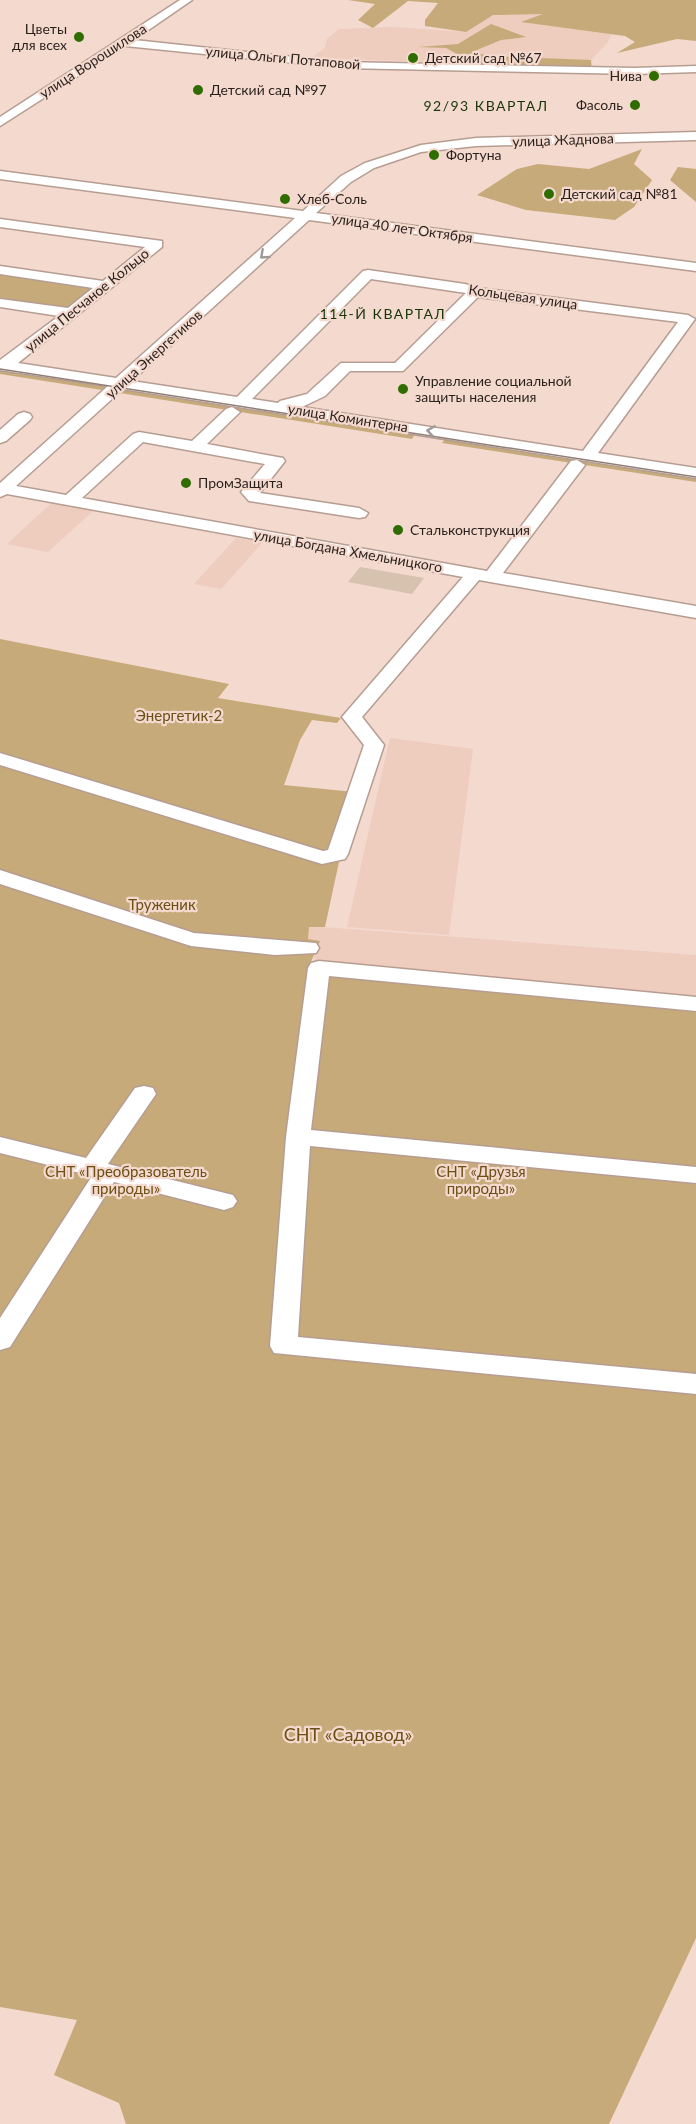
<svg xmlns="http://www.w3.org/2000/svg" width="696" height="2124" viewBox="0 0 696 2124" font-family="Lato,sans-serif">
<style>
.built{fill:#eeccbe}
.green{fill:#c6aa79}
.building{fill:#d7c2b0}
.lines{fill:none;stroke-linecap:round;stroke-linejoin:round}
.minor-casing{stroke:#b69d92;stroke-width:3}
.minor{fill:#fff;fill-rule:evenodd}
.tram{stroke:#917e76;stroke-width:1.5}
.oneway{stroke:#9f9a98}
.poi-dot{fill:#2f6d00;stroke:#f4d9ce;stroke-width:2}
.labels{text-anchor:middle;stroke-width:4.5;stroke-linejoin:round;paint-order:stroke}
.far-poi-label{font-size:14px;fill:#291f1b;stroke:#f4d9ce;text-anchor:start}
.far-street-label{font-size:14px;fill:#291f1b;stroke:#f4d9ce}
.far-neighbourhood-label{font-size:14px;letter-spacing:1.5px;fill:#173507;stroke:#f4d9ce}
.park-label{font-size:15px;fill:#6c4f14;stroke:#f4d9ce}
.near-park-label{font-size:18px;fill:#6c4f14;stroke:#f4d9ce}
</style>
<rect width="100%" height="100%" fill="#f4d9ce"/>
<!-- built -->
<g class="built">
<polygon points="523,11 617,22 608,42 585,67 311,58 325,48 327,39 339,29 395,27 466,32 487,12 516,15"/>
<polygon points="53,502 94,510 48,552 7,544"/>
<polygon points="236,538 263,542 221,589 194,584"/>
<polygon points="390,738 473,749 449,935 347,927"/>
<polygon points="309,926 696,955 696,997 315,961 308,939"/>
</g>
<!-- green -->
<g class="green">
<polygon points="348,0 696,0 696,41 677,39 617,53 635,42 625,36 521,22 543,14 493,15 466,32 425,26 425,20 438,3 408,1 373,28 358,20 375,4"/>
<polygon points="491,24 526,37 501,40 472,52 490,56 591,60 592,70 450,62 459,55 446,48 418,47 458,44"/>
<polygon points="642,149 634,164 652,180 634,207 615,220 526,210 477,195 517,169 538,164 589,169"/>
<polygon points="678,167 696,169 696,202 670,180"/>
<polygon points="0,270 103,285 69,313 0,303"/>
<polygon points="0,368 109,385 102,390 0,374"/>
<polygon points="126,387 416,432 412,439 120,393"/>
<polygon points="447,437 696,476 696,482 442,443"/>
<polygon points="0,639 229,684 218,698 341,718 337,723 312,720 300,740 284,785 354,792 325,927 309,927 308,939 320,941 310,964 372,966 696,997 696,1938 609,2124 126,2124 119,2103 54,2075 77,2020 0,2007"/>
</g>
<!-- building -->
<polygon class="building" points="360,567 424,578 412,594 348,582"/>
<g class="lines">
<defs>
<g id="minor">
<polygon points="180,0 192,0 134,40 342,62 635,68 696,66 696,72 635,74 342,68 125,46 0,126 0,117"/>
<path d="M696 132V140L476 146 421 152 374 168 351 182 316 213 696 263V271L309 220 132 381 237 397 363 271 368 270 465 284 478 288 688 315 695 319 598 453 696 468V478L123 389 16 486 66 495 133 434 139 432 192 441 226 409 232 407 240 412 207 444 283 458 285 461 260 493 359 508 368 513 365 517 359 518 249 501 241 492 265 464 143 442 82 498 487 571 571 461 577 460 585 465 503 573 696 606V618L479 580 362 717 384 745 348 854 345 859 322 864 0 765V753L323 851 328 850 364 745 342 717 463 577 7 494 0 497V483L108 386 0 370V360L59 316 0 307V299L68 308 93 288 0 274V266L103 281 145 247 0 227V219L162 241V247L18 363 116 378 295 218 0 179V171L303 211 341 176 365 163 421 145 476 138ZM371 279 466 293 395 363H341L307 394 280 401 278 403 252 399ZM478 297 678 322 583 451 302 407 325 396 350 371H403Z"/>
<polygon points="24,412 30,414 32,417 30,420 6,441 0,443 0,430 18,414"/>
<polygon points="0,870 194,933 316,943 319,948 316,953 275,955 191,946 0,884"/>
<polygon points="319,961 696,997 696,1011 329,976 311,1130 696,1167 696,1183 310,1146 298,1337 696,1374 696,1394 274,1353 270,1346 286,1137 308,968 311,963"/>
<polygon points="144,1086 153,1088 156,1094 108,1164 233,1195 237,1201 233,1207 224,1210 114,1182 10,1347 0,1350 0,1318 92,1176 0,1153 0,1137 86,1158 135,1088"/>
</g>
</defs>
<!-- minor casing -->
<use href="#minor" class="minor-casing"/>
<!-- minor -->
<use href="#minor" class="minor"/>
<!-- tram -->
<polyline class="tram" points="0,369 696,477"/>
</g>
<!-- one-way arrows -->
<defs><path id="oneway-chevron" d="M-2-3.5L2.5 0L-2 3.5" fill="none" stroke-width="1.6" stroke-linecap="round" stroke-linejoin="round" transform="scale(1.5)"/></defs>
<g class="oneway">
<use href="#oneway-chevron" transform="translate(264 255) rotate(138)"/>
<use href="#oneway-chevron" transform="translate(431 431) rotate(-171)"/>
</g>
<!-- markers -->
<g class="poi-dot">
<circle cx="79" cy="37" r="6"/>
<circle cx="413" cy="58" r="6"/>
<circle cx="654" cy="76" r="6"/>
<circle cx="198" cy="90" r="6"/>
<circle cx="635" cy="105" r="6"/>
<circle cx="434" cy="155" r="6"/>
<circle cx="549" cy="194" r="6"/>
<circle cx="285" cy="199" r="6"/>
<circle cx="403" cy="389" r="6"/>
<circle cx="186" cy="483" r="6"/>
<circle cx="398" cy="530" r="6"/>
</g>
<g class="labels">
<!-- far-poi labels -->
<g class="far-poi-label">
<text x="67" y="34" text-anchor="end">Цветы<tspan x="67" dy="16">для всех</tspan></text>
<text x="425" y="63">Детский сад №67</text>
<text x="642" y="81" text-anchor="end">Нива</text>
<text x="210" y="95">Детский сад №97</text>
<text x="623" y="110" text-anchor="end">Фасоль</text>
<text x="446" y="160">Фортуна</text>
<text x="561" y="199">Детский сад №81</text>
<text x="297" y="204">Хлеб-Соль</text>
<text x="415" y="386">Управление социальной<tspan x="415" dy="16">защиты населения</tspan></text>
<text x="198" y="488">ПромЗащита</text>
<text x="410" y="535">Стальконструкция</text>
</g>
<!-- far-street labels -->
<g class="far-street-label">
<text transform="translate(283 58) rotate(5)" y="5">улица Ольги Потаповой</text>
<text transform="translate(93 61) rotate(-33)" y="5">улица Ворошилова</text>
<text transform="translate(563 140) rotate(-2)" y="5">улица Жаднова</text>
<text transform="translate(402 228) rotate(8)" y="5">улица 40 лет Октября</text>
<text transform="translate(523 297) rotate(8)" y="5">Кольцевая улица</text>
<text transform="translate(87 300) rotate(-39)" y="5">улица Песчаное Кольцо</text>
<text transform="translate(154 354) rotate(-42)" y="5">улица Энергетиков</text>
<text transform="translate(348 418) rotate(9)" y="5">улица Коминтерна</text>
<text transform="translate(348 551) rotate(10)" y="5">улица Богдана Хмельницкого</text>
</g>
<!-- far-neighbourhood labels -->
<g class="far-neighbourhood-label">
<text x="486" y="111">92/93 КВАРТАЛ</text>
<text x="383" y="319">114-Й КВАРТАЛ</text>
</g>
<!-- park labels -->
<g class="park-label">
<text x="179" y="721">Энергетик-2</text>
<text x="162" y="910">Труженик</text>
<text x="126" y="1177">СНТ «Преобразователь<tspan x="126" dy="17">природы»</tspan></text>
<text x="481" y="1177">СНТ «Друзья<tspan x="481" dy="17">природы»</tspan></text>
</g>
<!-- near-park labels -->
<g class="near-park-label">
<text x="348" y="1741">СНТ «Садовод»</text>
</g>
</g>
</svg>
